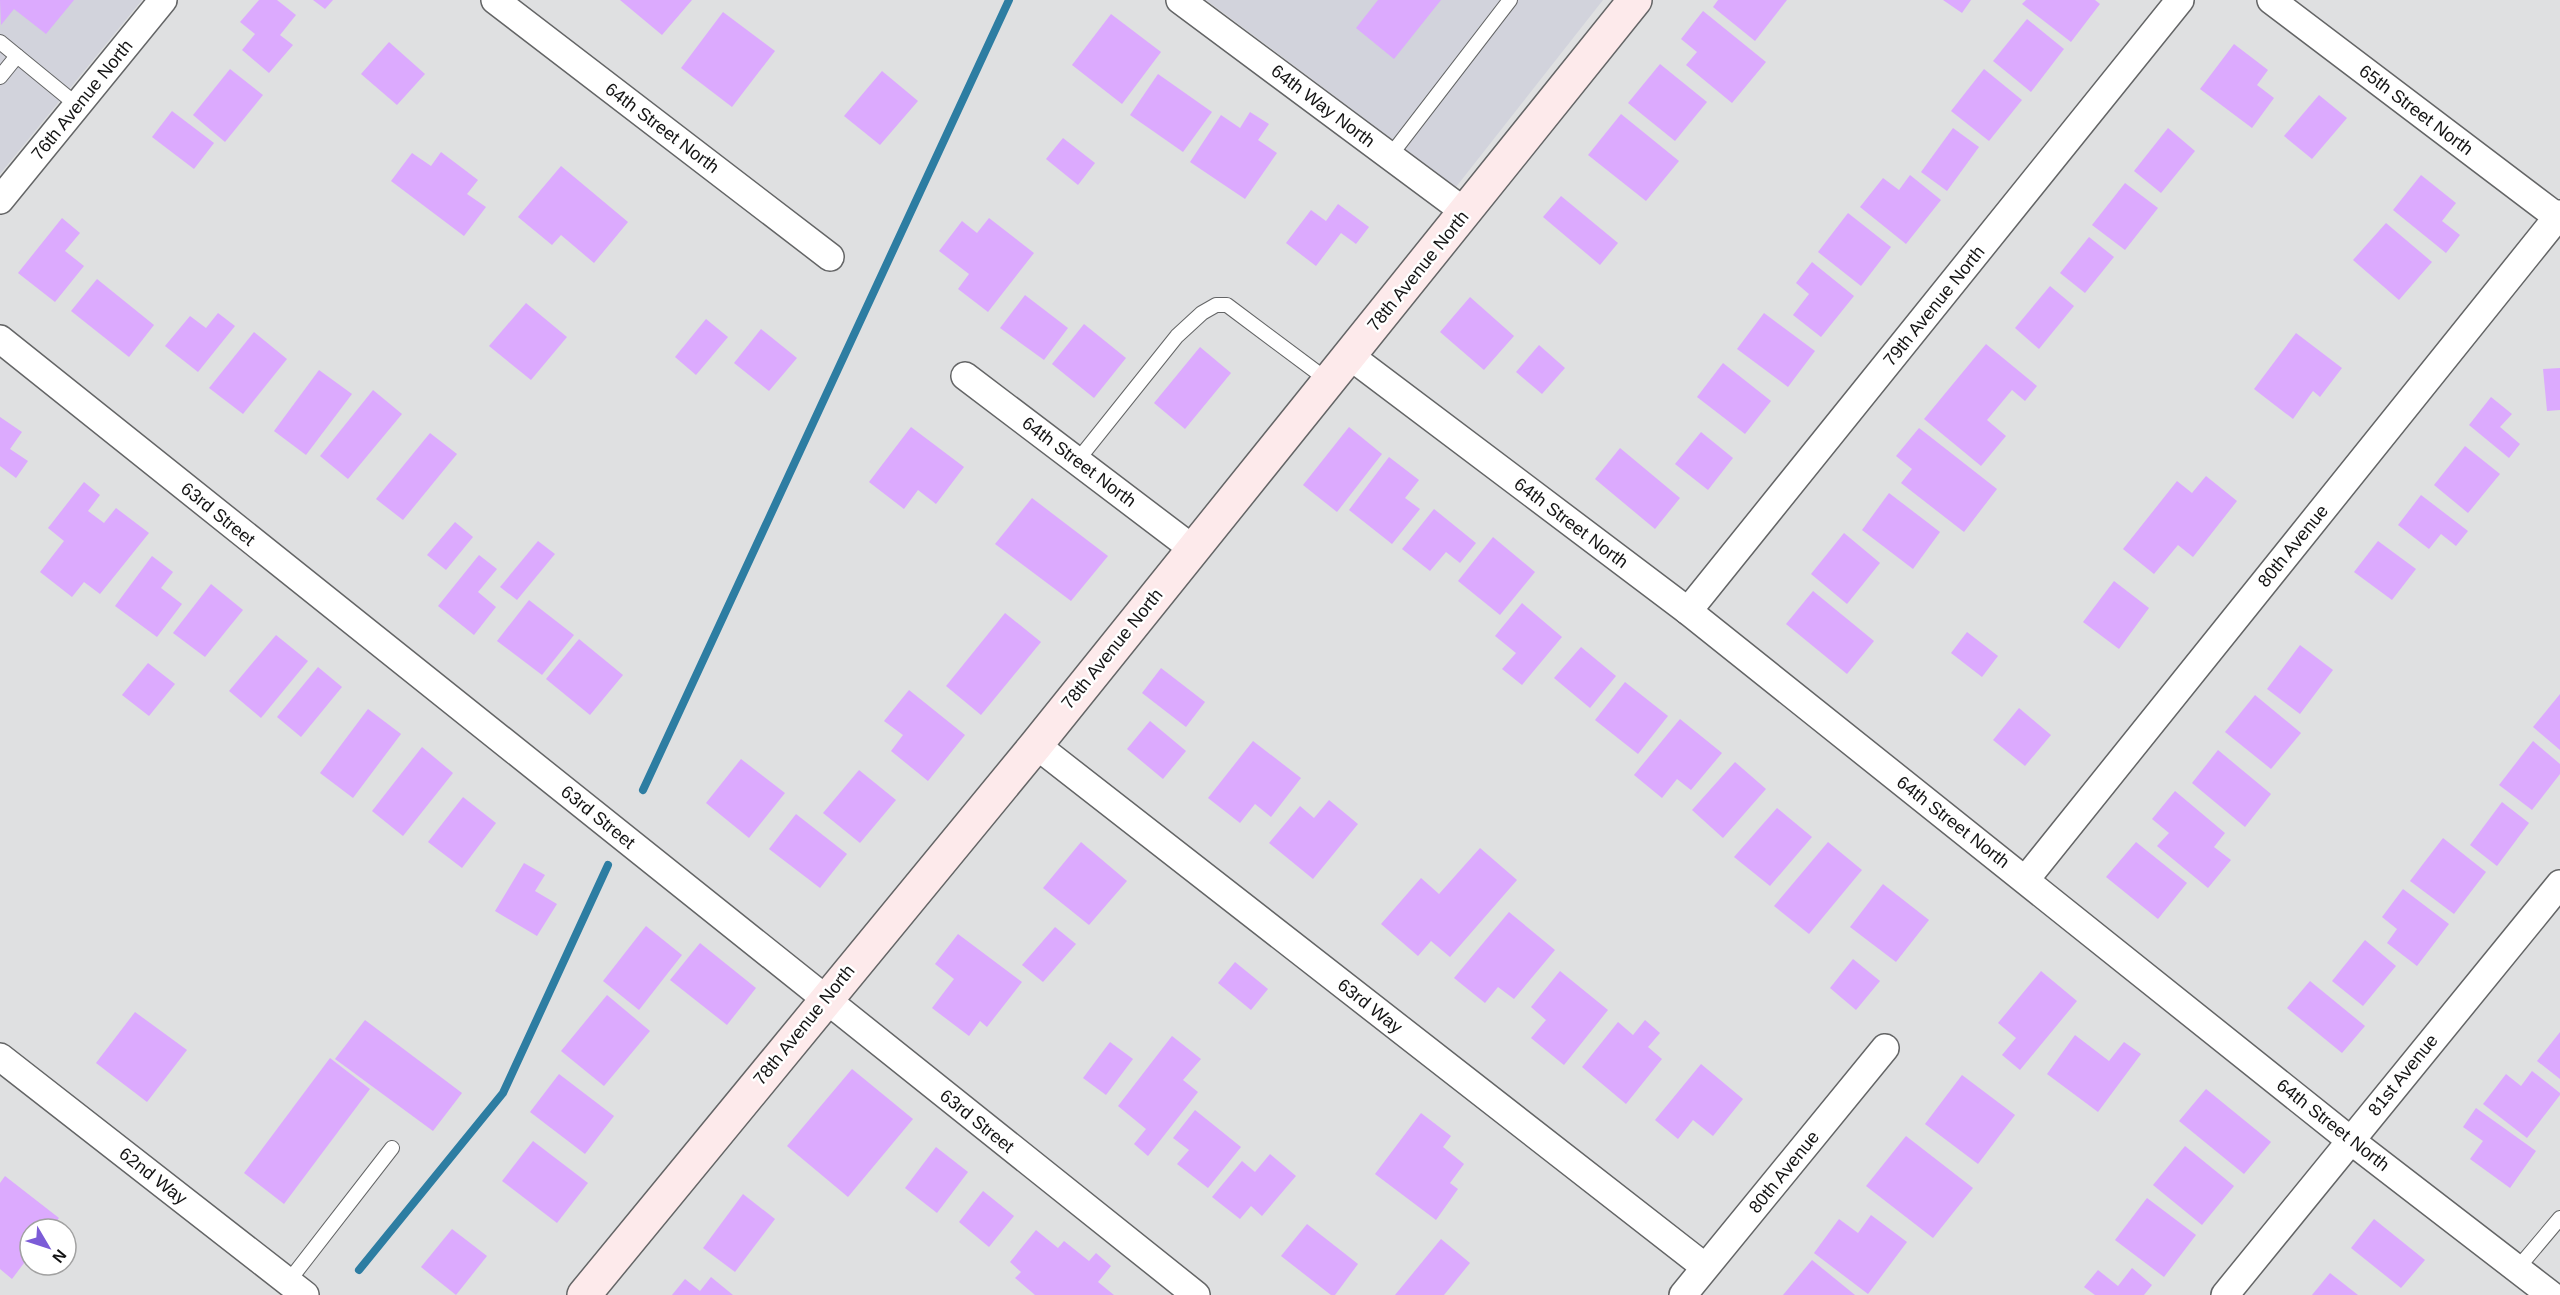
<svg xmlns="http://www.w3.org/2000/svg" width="2560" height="1295" viewBox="0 0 2560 1295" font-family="Helvetica,sans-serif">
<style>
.built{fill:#d2d3dc}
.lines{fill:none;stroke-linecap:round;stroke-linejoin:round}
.stream{stroke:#2d7da2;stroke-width:8}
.building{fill:#dcaafe}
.lane-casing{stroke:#646566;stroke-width:16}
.street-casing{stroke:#646566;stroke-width:30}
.secondary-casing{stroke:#646566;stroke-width:36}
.lane{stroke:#fff;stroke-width:14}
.street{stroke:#fff;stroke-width:27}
.secondary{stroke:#fdeaeb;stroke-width:33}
.labels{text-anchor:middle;stroke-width:5;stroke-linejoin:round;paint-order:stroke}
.street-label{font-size:18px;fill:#131313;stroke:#fff}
</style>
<rect width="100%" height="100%" fill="#dfe0e1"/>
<!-- built -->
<g class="built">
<polygon points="0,0 142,0 0,174"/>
<polygon points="1206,0 1603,0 1456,187"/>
</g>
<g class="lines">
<!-- stream -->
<g class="stream">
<polyline points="643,790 1009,0"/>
<polyline points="359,1270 503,1093 608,865"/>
</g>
</g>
<!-- building -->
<g class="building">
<polygon points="0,0 74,0 46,34 14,9 1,25"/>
<polygon points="259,0 277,0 296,15 280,35 293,45 269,73 242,50 255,34 240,22"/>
<polygon points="313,0 333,0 325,9"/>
<polygon points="620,0 692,0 662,35"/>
<polygon points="1378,0 1441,0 1394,59 1356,28"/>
<polygon points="1718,0 1787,0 1755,41 1713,7"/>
<polygon points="1943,0 1971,0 1962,13"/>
<polygon points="2026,0 2095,0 2100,4 2071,42 2022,4"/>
<polygon points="1703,11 1766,62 1732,103 1686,65 1697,52 1681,39"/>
<polygon points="723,12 775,51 732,107 681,68"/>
<polygon points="1111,14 1161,52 1122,104 1072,65"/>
<polygon points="2027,19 2064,49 2031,92 1993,61"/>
<polygon points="389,42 425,74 397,105 361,74"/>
<polygon points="2234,44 2268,70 2257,85 2274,98 2252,128 2200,89"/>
<polygon points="1660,64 1707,102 1675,141 1628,103"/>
<polygon points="230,69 263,95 225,142 193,115"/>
<polygon points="1984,69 2022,100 1989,141 1951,111"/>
<polygon points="882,71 918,101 880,145 844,116"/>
<polygon points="1158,74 1212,112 1183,152 1130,115"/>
<polygon points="2319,95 2347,118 2312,159 2284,136"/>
<polygon points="172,111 214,143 194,169 152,137"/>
<polygon points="1250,112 1269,124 1258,140 1277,153 1245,199 1190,162 1221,115 1240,128"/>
<polygon points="1621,114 1679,161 1646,201 1588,155"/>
<polygon points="1953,128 1979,147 1947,191 1921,172"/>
<polygon points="2168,128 2195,151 2161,193 2134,171"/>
<polygon points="1063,138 1095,163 1078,185 1046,159"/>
<polygon points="441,152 478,180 467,194 486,207 464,236 391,181 412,153 431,166"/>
<polygon points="561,166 628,222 594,263 561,235 552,245 518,217"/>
<polygon points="1910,175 1941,200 1906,244 1860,207 1883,178 1899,190"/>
<polygon points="2421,175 2456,203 2442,221 2460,235 2446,253 2393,210"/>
<polygon points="2125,183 2158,208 2125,250 2092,225"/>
<polygon points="1561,196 1618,243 1600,265 1543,217"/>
<polygon points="1338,204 1369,227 1356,244 1341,233 1316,266 1286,243 1311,210 1326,221"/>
<polygon points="1848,213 1891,247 1861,286 1818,252"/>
<polygon points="62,218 80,233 65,251 84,266 55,302 18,273"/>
<polygon points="989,218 1034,253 988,312 958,289 969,274 939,251 962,221 977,233"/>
<polygon points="2386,223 2432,262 2399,300 2353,260"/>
<polygon points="2089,237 2114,257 2085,293 2060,273"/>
<polygon points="1812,262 1854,296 1821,337 1793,315 1809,294 1796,283"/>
<polygon points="97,279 154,325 129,357 71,311"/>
<polygon points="2050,286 2074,306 2039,349 2015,328"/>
<polygon points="1025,295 1068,328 1044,360 1000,328"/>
<polygon points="1470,297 1514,336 1484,370 1440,332"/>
<polygon points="526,303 567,337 531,380 489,346"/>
<polygon points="218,313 235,326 198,372 165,346 190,316 206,328"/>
<polygon points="1764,313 1815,351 1788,387 1737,349"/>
<polygon points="706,319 728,337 696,375 675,357"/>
<polygon points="1084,324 1126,358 1094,398 1052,364"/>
<polygon points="761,329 797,358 769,391 734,363"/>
<polygon points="254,332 287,359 243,414 209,388"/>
<polygon points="2296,333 2342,368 2320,397 2313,391 2293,419 2254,389"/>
<polygon points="1986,344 2037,386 2025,401 2012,390 1987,420 2006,436 1981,466 1924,419"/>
<polygon points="1539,345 1565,368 1542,394 1516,372"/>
<polygon points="1200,347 1231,373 1185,429 1154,403"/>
<polygon points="1723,363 1771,401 1745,434 1697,397"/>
<polygon points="2560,368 2560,410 2547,411 2543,369"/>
<polygon points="319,370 352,394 306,455 274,431"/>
<polygon points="373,390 402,414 348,479 320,456"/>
<polygon points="2491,397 2512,414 2500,427 2520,444 2509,458 2469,425"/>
<polygon points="0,417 22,432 10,449 28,461 16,478 0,466"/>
<polygon points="911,427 964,467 936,504 918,490 904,509 869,482"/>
<polygon points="1349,427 1382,454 1337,512 1303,485"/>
<polygon points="1919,428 1997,489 1964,532 1901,483 1912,469 1896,456"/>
<polygon points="1701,432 1733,458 1708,490 1675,464"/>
<polygon points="430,433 457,454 403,520 376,499"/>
<polygon points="2465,446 2500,474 2468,513 2434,485"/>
<polygon points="1620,448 1680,498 1655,529 1595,479"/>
<polygon points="1389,457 1419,480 1405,498 1420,509 1392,544 1349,510"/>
<polygon points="2206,476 2237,501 2193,557 2178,545 2154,574 2123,549 2177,481 2192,493"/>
<polygon points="84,482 100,495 88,511 104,523 116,508 149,533 100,594 84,582 72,597 40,572 64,541 48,528"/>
<polygon points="1889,493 1940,532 1913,569 1862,530"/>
<polygon points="2421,495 2468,531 2456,546 2441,534 2429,549 2398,525"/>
<polygon points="1032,498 1108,556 1071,601 995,544"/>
<polygon points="1434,509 1476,543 1460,563 1446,552 1430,571 1402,549"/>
<polygon points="455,522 473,537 446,570 427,555"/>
<polygon points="1844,533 1880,563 1847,604 1811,574"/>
<polygon points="1493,537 1535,572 1500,615 1458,581"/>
<polygon points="538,541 555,554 517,600 500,587"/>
<polygon points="2378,541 2416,569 2392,600 2354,572"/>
<polygon points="479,555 497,569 478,592 496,607 474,635 438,606"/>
<polygon points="152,556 173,572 161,588 182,604 157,637 115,606"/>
<polygon points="2114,581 2149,608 2119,649 2083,622"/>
<polygon points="211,584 243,610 205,657 173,633"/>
<polygon points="1813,591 1874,641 1847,674 1786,624"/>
<polygon points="529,600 574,635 542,675 497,641"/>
<polygon points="1522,603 1562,637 1522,685 1502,669 1516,653 1495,636"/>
<polygon points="1005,613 1041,642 981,715 946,686"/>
<polygon points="1967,632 1998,656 1982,677 1951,653"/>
<polygon points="276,635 308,661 261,718 229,691"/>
<polygon points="579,639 623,675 590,715 546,679"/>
<polygon points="2300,645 2333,670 2300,714 2267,689"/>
<polygon points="1581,647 1616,676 1590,708 1554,678"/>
<polygon points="148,663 175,684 149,716 122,695"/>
<polygon points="318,667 342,687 301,737 277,717"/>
<polygon points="1161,668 1205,702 1186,727 1142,693"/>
<polygon points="1625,682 1668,716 1638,754 1595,720"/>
<polygon points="909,690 965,735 928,781 891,751 903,735 884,721"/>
<polygon points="2560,694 2560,750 2533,727"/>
<polygon points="2255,695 2301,733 2271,769 2225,732"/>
<polygon points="2019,708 2051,735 2025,766 1993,740"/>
<polygon points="368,709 401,734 353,798 320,773"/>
<polygon points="1680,719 1722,753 1691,790 1677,779 1662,798 1634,775"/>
<polygon points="1150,721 1186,751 1163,779 1127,749"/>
<polygon points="1253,741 1301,778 1271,817 1255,804 1240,823 1208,798"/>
<polygon points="2533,741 2560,764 2560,774 2532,810 2499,785"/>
<polygon points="422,747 453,773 403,836 372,811"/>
<polygon points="2218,750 2271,794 2245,827 2192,783"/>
<polygon points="741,759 785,793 749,838 706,803"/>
<polygon points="1735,762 1766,789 1723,838 1692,810"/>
<polygon points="859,770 896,800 860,843 823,813"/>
<polygon points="2175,791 2225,833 2214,847 2231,860 2208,888 2157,846 2169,833 2152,819"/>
<polygon points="463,797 496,823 462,868 428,842"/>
<polygon points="1329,800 1358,824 1313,879 1269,843 1300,806 1314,818"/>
<polygon points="2502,802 2529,823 2497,866 2470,845"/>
<polygon points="1777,808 1812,837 1770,886 1734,857"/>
<polygon points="796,814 847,854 820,888 769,849"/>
<polygon points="2443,838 2486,872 2454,914 2410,881"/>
<polygon points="1081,842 1127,881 1089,925 1043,888"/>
<polygon points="1828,842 1862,870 1809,934 1774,906"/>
<polygon points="2136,842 2187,883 2158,919 2106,877"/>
<polygon points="1480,848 1517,880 1450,957 1431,941 1418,956 1381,924 1421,878 1439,894"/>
<polygon points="524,863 545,875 535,891 557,904 537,936 495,911"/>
<polygon points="1883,884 1929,920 1896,962 1850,927"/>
<polygon points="2403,889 2449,924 2417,966 2387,943 2397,929 2382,917"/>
<polygon points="1509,912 1555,950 1514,999 1498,987 1485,1003 1454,978"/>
<polygon points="646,926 682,955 639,1010 603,981"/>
<polygon points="1055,927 1076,944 1043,982 1022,965"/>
<polygon points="958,934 1022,982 987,1027 980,1021 969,1036 932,1008 954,979 935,964"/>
<polygon points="2365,940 2396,966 2363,1006 2332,981"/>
<polygon points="700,943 756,988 727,1025 670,980"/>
<polygon points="1853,959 1880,981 1856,1010 1830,988"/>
<polygon points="1235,962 1268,989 1251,1010 1218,983"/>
<polygon points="1560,971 1608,1010 1564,1065 1531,1038 1546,1020 1531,1007"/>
<polygon points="2041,971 2077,1001 2020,1070 2002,1055 2016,1038 1998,1023"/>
<polygon points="2310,981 2365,1026 2342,1053 2287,1008"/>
<polygon points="607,995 650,1031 604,1086 561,1051"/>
<polygon points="135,1012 187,1050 147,1102 96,1063"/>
<polygon points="365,1020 462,1093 433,1131 335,1059"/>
<polygon points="1645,1020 1660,1033 1648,1047 1662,1059 1626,1104 1582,1067 1618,1022 1633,1035"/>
<polygon points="2560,1032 2560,1079 2537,1061"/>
<polygon points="2075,1035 2109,1061 2124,1042 2141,1054 2098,1112 2047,1074"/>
<polygon points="1172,1036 1201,1059 1183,1080 1198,1092 1148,1156 1134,1144 1146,1129 1118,1106"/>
<polygon points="1110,1042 1133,1059 1106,1095 1083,1078"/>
<polygon points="330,1058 370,1089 284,1204 244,1173"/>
<polygon points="1701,1064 1743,1099 1713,1136 1693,1120 1678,1139 1655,1120"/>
<polygon points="852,1069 913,1119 848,1197 787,1146"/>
<polygon points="2532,1071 2560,1093 2560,1095 2527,1138 2483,1104 2506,1074 2521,1086"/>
<polygon points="559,1074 614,1116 585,1154 530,1112"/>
<polygon points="1962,1075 2015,1115 1978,1164 1925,1124"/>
<polygon points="2206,1089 2271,1142 2244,1174 2179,1121"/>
<polygon points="2476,1108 2536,1151 2510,1188 2470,1159 2483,1141 2463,1127"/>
<polygon points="1195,1110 1241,1147 1208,1188 1177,1164 1189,1150 1173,1138"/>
<polygon points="1421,1113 1451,1136 1443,1147 1464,1164 1450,1183 1458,1189 1436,1220 1375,1174"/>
<polygon points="1906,1136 1973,1188 1933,1238 1866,1186"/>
<polygon points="533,1141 588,1183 557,1223 502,1181"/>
<polygon points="2185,1146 2234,1186 2202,1225 2153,1185"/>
<polygon points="936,1147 968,1172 937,1213 905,1188"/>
<polygon points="1270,1154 1296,1176 1262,1216 1251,1206 1240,1219 1212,1197 1242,1161 1255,1172"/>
<polygon points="5,1176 59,1218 50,1229 30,1229 30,1255 12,1279 0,1269 0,1183"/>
<polygon points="983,1191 1014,1216 989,1247 959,1222"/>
<polygon points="743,1194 775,1219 735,1272 703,1248"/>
<polygon points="2147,1198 2196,1235 2164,1277 2115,1240"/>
<polygon points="1871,1215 1907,1242 1868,1294 1814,1253 1839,1219 1858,1233"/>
<polygon points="2374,1219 2425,1260 2401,1288 2351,1248"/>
<polygon points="1307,1224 1358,1264 1335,1295 1331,1295 1281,1256"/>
<polygon points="452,1229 487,1256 456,1295 421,1267"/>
<polygon points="1036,1230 1058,1248 1064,1241 1089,1261 1096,1253 1111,1266 1098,1282 1114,1295 1035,1295 1015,1278 1021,1272 1010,1262"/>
<polygon points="1441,1239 1470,1263 1444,1295 1395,1295"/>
<polygon points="1812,1260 1855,1295 1783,1295"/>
<polygon points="2132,1268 2152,1285 2144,1295 2095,1295 2084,1287 2098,1270 2118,1286"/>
<polygon points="2330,1273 2358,1295 2312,1295"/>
<polygon points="711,1277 733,1295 672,1295 685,1279 700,1291"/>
</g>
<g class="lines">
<defs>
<g id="lane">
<polyline points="0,42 77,105"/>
<polyline points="0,77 17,56"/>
<polyline points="1390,156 1510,0"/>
<polyline points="1077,461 1177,336 1202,313 1216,305 1227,305 1330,382"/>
<polyline points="2517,1269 2560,1218"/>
<polyline points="288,1282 392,1148"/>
</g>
<g id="street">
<polyline points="495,0 830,257"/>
<polyline points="1180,0 1465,212"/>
<polyline points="2271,0 2560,219"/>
<polyline points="0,200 163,0"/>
<polyline points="0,339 1196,1295"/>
<polyline points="1350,356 1688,611 2350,1140 2551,1295"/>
<polyline points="965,376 1193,549"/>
<polyline points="1688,611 2180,0"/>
<polyline points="1036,745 1705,1267"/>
<polyline points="2026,879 2560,214"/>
<polyline points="0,1057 305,1295"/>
<polyline points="1683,1295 1885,1048"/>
<polyline points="2225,1295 2560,884"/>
</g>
<polyline id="secondary" points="584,1295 1036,745 1635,0"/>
</defs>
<!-- lane casing -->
<use href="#lane" class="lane-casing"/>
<!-- street casing -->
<use href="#street" class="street-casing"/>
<!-- secondary casing -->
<use href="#secondary" class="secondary-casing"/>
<!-- lane -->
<use href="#lane" class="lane"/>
<!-- street -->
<use href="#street" class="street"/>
<!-- secondary -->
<use href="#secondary" class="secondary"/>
</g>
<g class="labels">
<!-- street labels -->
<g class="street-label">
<text transform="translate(82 100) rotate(-51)" y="6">76th Avenue North</text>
<text transform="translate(1323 106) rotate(37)" y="6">64th Way North</text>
<text transform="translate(2416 110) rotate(37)" y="6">65th Street North</text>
<text transform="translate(662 128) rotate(37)" y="6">64th Street North</text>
<text transform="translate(1418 271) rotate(-51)" y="6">78th Avenue North</text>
<text transform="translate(1934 306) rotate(-51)" y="6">79th Avenue North</text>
<text transform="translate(1079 462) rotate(37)" y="6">64th Street North</text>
<text transform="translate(218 514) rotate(39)" y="6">63rd Street</text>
<text transform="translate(1571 523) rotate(37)" y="6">64th Street North</text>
<text transform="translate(2293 546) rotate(-51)" y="6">80th Avenue</text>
<text transform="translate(1112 649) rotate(-51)" y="6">78th Avenue North</text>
<text transform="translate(598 817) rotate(39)" y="6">63rd Street</text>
<text transform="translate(1953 822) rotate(38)" y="6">64th Street North</text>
<text transform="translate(1370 1006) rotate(38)" y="6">63rd Way</text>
<text transform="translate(804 1025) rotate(-51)" y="6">78th Avenue North</text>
<text transform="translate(2403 1075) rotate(-51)" y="6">81st Avenue</text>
<text transform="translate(977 1121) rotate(39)" y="6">63rd Street</text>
<text transform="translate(2333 1125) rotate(38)" y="6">64th Street North</text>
<text transform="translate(1784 1172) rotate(-51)" y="6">80th Avenue</text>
<text transform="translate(153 1176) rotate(38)" y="6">62nd Way</text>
</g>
</g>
<!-- north arrow -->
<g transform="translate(48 1247) rotate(129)"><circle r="28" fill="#ffffff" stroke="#a1a1a1" stroke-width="1.5"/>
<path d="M0-4.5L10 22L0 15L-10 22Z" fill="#7c5cd7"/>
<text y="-9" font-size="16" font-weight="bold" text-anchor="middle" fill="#131313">N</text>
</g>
</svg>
